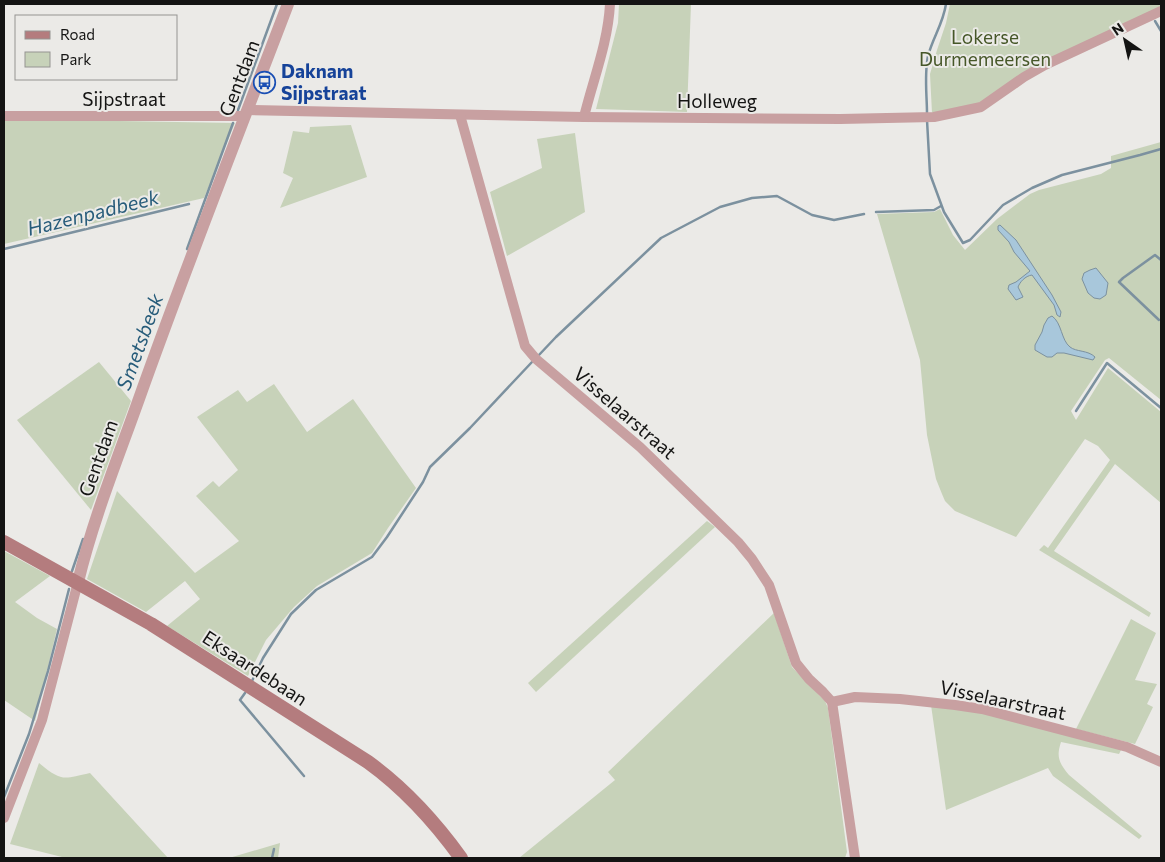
<svg xmlns="http://www.w3.org/2000/svg" width="1165" height="862" viewBox="0 0 1165 862" font-family="Commissioner,sans-serif">
<style>
.green{fill:#c7d2b9}
.water{fill:#a8c7db;stroke:#7c919f}
.lines{fill:none;stroke-linecap:round;stroke-linejoin:round}
.stream{stroke:#7c919f;stroke-width:2.5}
.minor{stroke:#c8a0a1;stroke-width:10}
.tertiary{stroke:#c8a0a1;stroke-width:12}
.secondary{stroke:#b47c7e;stroke-width:14}
.labels{text-anchor:middle;stroke-width:4;stroke-linejoin:round;paint-order:stroke}
.park-label{font-size:19px;fill:#465728;stroke:#ebeae7}
.transit-label{font-size:19px;font-weight:bold;fill:#164399;stroke:#ebeae7;text-anchor:start}
.street-label{font-size:19px;fill:#141413;stroke:#ebeae7}
.water-label{font-size:20px;font-style:italic;fill:#275c7a;stroke:#ebeae7}
</style>
<rect width="100%" height="100%" fill="#ebeae7"/>
<!-- green -->
<g class="green">
<polygon points="619,4 691,4 687,112 596,109 618,23"/>
<polygon points="950,4 1161,4 1161,7 977,104 932,113 930,74 937,50 946,23"/>
<polygon points="4,119 235,123 204,198 4,244"/>
<polygon points="351,125 367,177 280,208 293,178 283,173 293,131 309,133 310,127"/>
<polygon points="575,133 585,212 507,256 490,192 542,168 537,139"/>
<polygon points="1161,142 1161,400 1109,358 1105,360 1071,411 1076,420 1108,368 1161,412 1161,503 1115,464 1054,551 1151,613 1149,617 1039,550 1044,545 1048,548 1110,460 1098,446 1085,439 1016,537 955,511 945,501 942,494 936,479 927,435 920,360 877,214 934,212 940,209 953,235 965,250 997,219 1030,194 1039,190 1101,174 1111,168 1111,156"/>
<polygon points="99,362 131,401 91,510 17,420"/>
<polygon points="274,384 307,432 353,399 416,488 388,528 372,553 317,586 294,607 266,640 248,676 167,626 200,599 185,581 146,612 87,579 117,491 195,573 239,541 196,496 213,481 219,487 238,470 197,417 238,390 247,402"/>
<polygon points="707,521 715,527 536,692 528,683"/>
<polygon points="4,551 50,576 15,602 37,618 57,629 35,721 4,700"/>
<polygon points="774,613 792,667 825,701 828,708 847,852 845,858 519,858 615,780 608,772"/>
<polygon points="1131,619 1156,633 1135,680 1157,684 1147,704 1153,707 1135,744 1076,729"/>
<path d="M931 705 978 712 1122 748 1119 754 1061 742C1056 757 1059 763 1069 775L1142 836 1139 839 1053 776 1048 768 946 810Z"/>
<path d="M39 763C62 782 63 779 90 773L168 858H66L10 844Z"/>
<polygon points="280,843 278,858 229,858"/>
</g>
<!-- water -->
<g class="water">
<path d="M1000 225 1016 240 1052 295 1061 312 1060 317 1057 315 1054 305 1032 275C1025 276 1020 282 1018 287L1023 297 1016 300 1008 289 1009 285 1016 282 1030 271 1014 252 1009 242 998 230V226Z"/>
<polygon points="1096,268 1108,283 1106,295 1100,299 1094,298 1088,293 1082,279 1084,273 1090,270"/>
<path d="M1052 316C1062 323 1061 340 1070 347 1076 352 1088 350 1095 357L1093 360 1064 353H1057L1052 357H1047L1035 350V345L1042 332 1044 325 1048 318Z"/>
</g>
<g class="lines">
<!-- stream -->
<g class="stream">
<polyline points="1155,21 1161,31"/>
<polyline points="238,110 277,4"/>
<path d="M927 114C927 95 924 75 928 56 933 37 943 24 946 4"/>
<polyline points="927,120 930,174 944,212 963,243 970,240 1003,205 1032,188 1062,175 1140,155 1161,149"/>
<polyline points="876,212 934,210 941,206"/>
<polyline points="4,249 189,204"/>
<polyline points="187,249 233,123"/>
<polyline points="1159,320 1119,282 1123,278 1155,255 1161,260"/>
<polyline points="538,356 556,337 661,238 720,207 752,198 777,196 812,215 834,220 864,214"/>
<polyline points="1076,411 1107,363 1161,408"/>
<polyline points="72,571 83,539"/>
<polyline points="252,681 263,658 291,614 316,590 372,557 387,537 423,482 430,467 470,428 532,362"/>
<polyline points="245,693 240,700 304,776"/>
<polyline points="4,797 29,734 48,671 69,589"/>
<polyline points="272,858 274,849"/>
</g>
<!-- minor -->
<g class="minor">
<polyline points="248,110 584,117 840,119 934,117 981,107 1024,77 1045,65 1161,11"/>
<polyline points="460,115 525,346 536,359 640,447 738,542 752,559 769,585 796,663 809,679 823,692 832,702 855,858"/>
<polyline points="4,116 244,116"/>
<path d="M584 117C593 80 608 43 610 4"/>
<polyline points="832,702 855,697 900,699 955,705 982,709 1127,747 1161,762"/>
<polyline points="4,818 42,720 78,582"/>
</g>
<!-- tertiary -->
<path class="tertiary" d="M78 582C93 519 118 458 140 396 187 264 238 135 288 4"/>
<!-- secondary -->
<path class="secondary" d="M4 542 151 624 368 762C404 788 435 822 461 858"/>
</g>
<!-- icons -->
<defs>
<symbol id="bus-ring" viewBox="-11 -11 22 22"><circle r="9.5" fill="#ebeae7" stroke="#1a4fb4" stroke-width="1.5"/><path d="M-5-6H5V4H4V6H2V4H-2V6H-4V4H-5ZM-3.5-4V0h7V-4ZM-3.5 1.2v1.5H-2V1.2ZM2 1.2v1.5H3.5V1.2Z" fill="#1a4fb4"/></symbol>
</defs>
<g fill-rule="evenodd">
<use href="#bus-ring" x="252" y="70" width="25" height="25"/>
</g>
<g class="labels">
<!-- park labels -->
<g class="park-label">
<text x="985" y="44">Lokerse<tspan x="985" dy="22">Durmemeersen</tspan></text>
</g>
<!-- transit labels -->
<g class="transit-label">
<text x="281" y="78">Daknam<tspan x="281" dy="22">Sijpstraat</tspan></text>
</g>
<!-- street labels -->
<g class="street-label">
<text transform="translate(239 78) rotate(-69)" y="7">Gentdam</text>
<text x="124" y="106">Sijpstraat</text>
<text x="717" y="108">Holleweg</text>
<text transform="translate(625 413) rotate(41)" y="7">Visselaarstraat</text>
<text transform="translate(98 458) rotate(-70)" y="7">Gentdam</text>
<text transform="translate(255 668) rotate(33)" y="7">Eksaardebaan</text>
<text transform="translate(1003 700) rotate(12)" y="7">Visselaarstraat</text>
</g>
<!-- water labels -->
<g class="water-label">
<text transform="translate(93 213) rotate(-14)" y="7">Hazenpadbeek</text>
<text transform="translate(140 342) rotate(-70)" y="7">Smetsbeek</text>
</g>
</g>
<!-- border -->
<rect width="1165" height="862" fill="none" stroke="#141413" stroke-width="10"/>
<!-- legend -->
<rect x="15" y="15" width="162" height="65" fill="#ebeae7" stroke="#959492"/>
<rect x="25" y="31" width="25" height="8" fill="#b47c7e" stroke="#959492"/>
<text x="60" y="40" font-size="15" fill="#141413">Road</text>
<rect x="25" y="52" width="25" height="15" fill="#c7d2b9" stroke="#959492"/>
<text x="60" y="65" font-size="15" fill="#141413">Park</text>
<!-- north arrow -->
<g transform="translate(1125 40) rotate(326)" stroke="#ebeae7" stroke-width="4" paint-order="stroke">
<path d="M0-4L9 19L0 12L-9 19Z" fill="#141413"/>
<text y="-8" font-size="14" font-weight="bold" text-anchor="middle" fill="#141413">N</text>
</g>
</svg>
